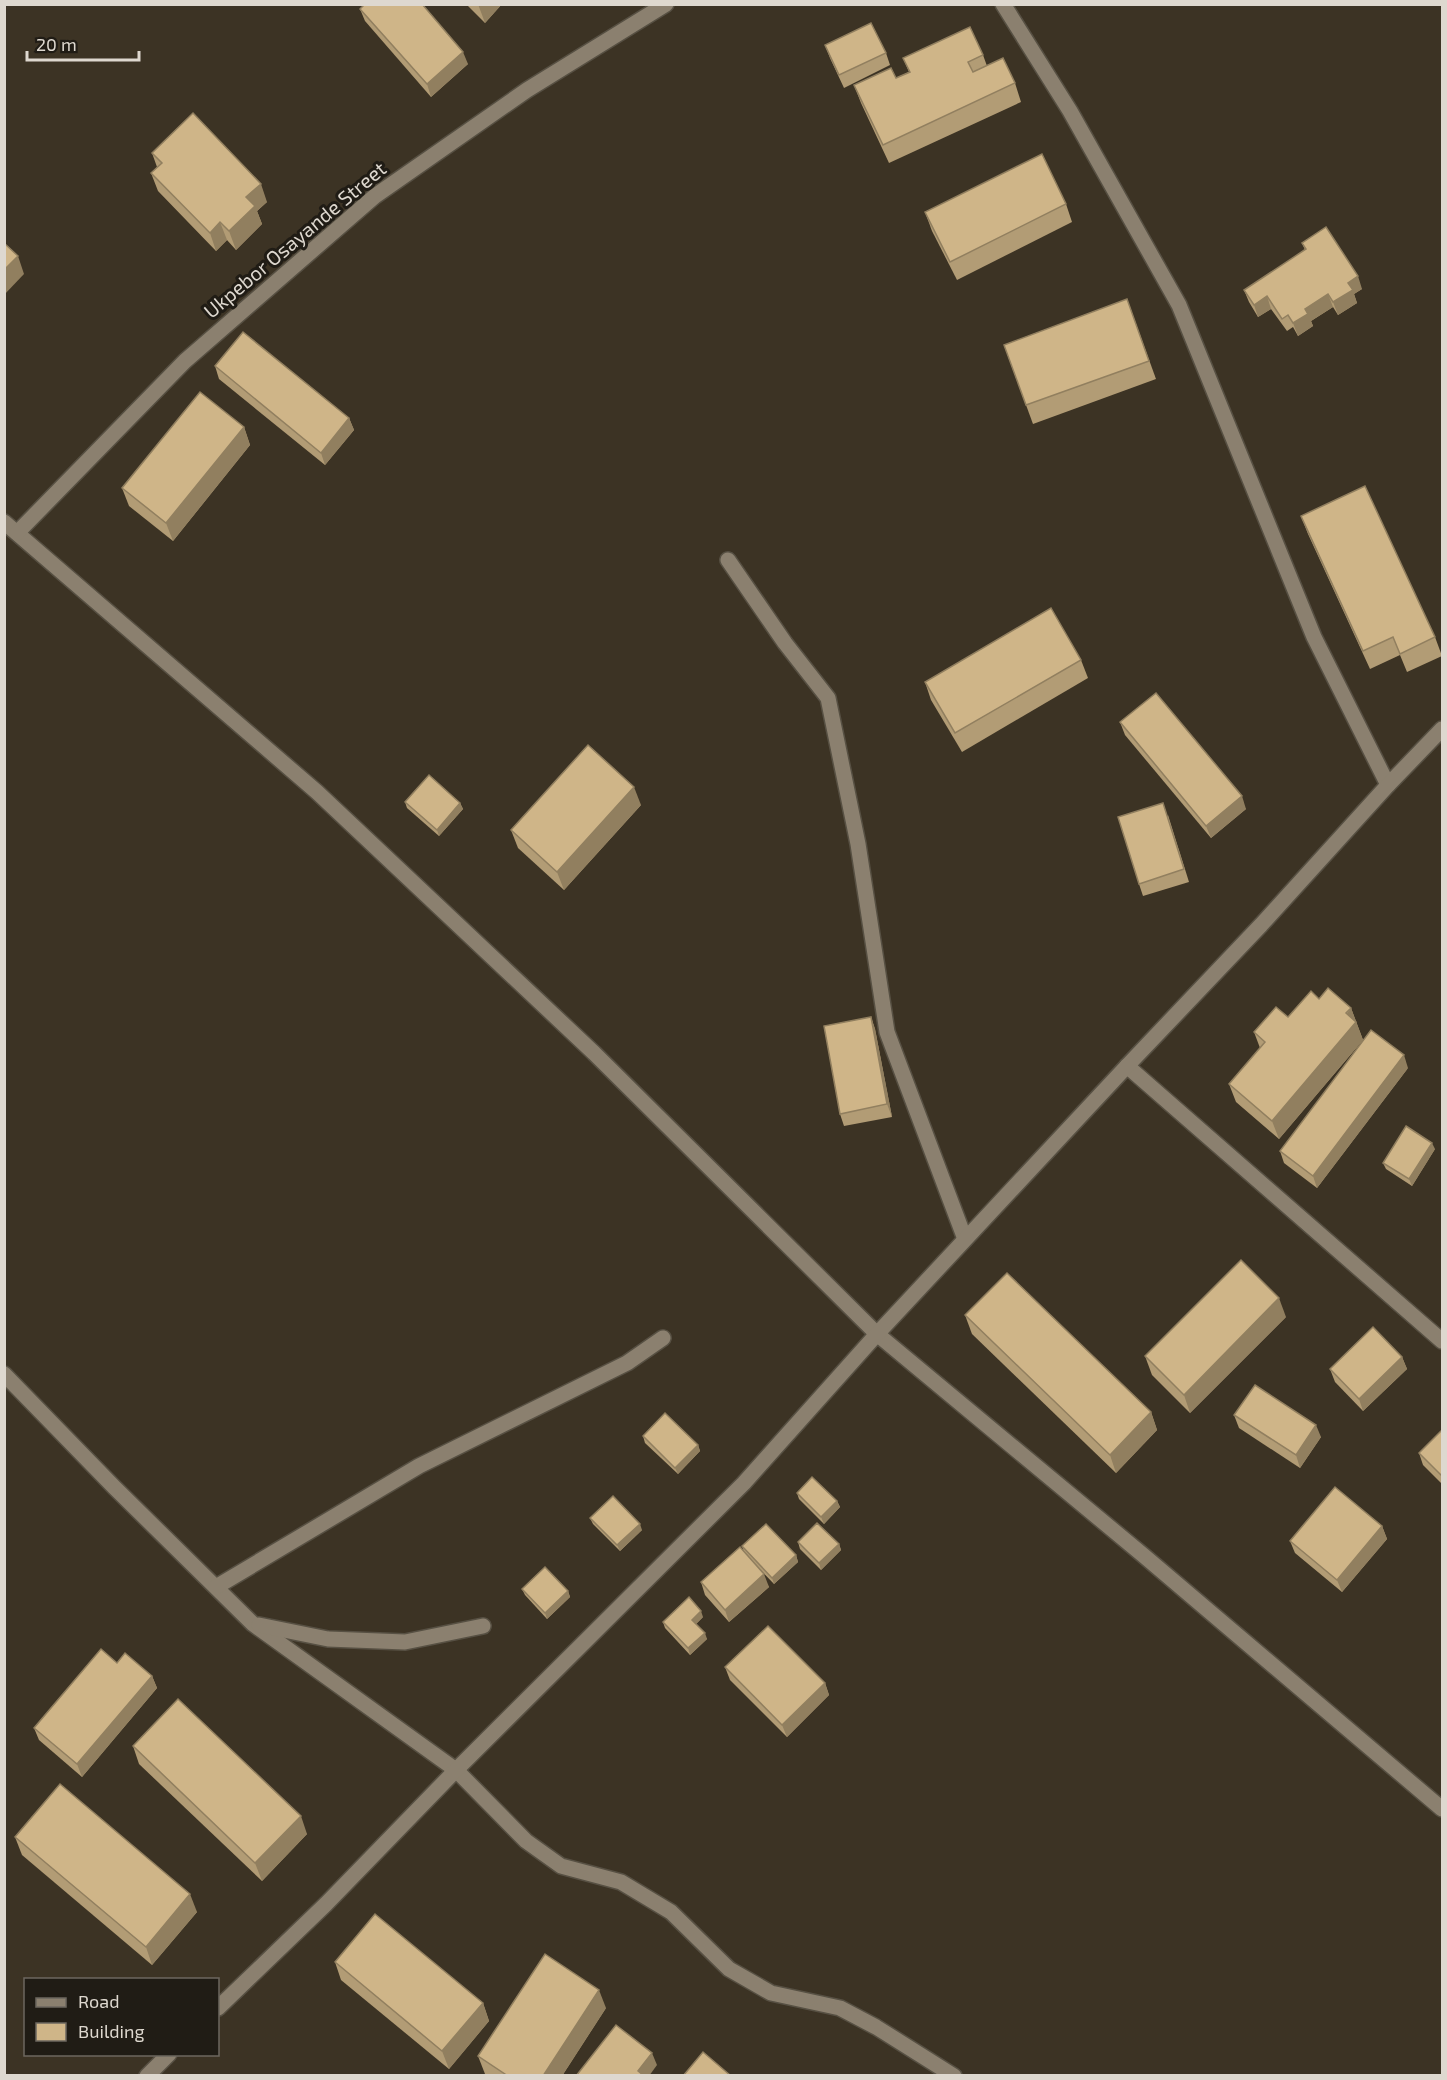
<svg xmlns="http://www.w3.org/2000/svg" width="1447" height="2080" viewBox="0 0 1447 2080" font-family="'Exo 2',sans-serif">
<style>
.lines{fill:none;stroke-linecap:round;stroke-linejoin:round}
.minor-casing{stroke:#575043;stroke-width:18}
.minor{stroke:#8b806f;stroke-width:15}
.wall{fill:#b29c75}
.shaded-wall{fill:#917f5f}
.building{fill:#cfb588;stroke:#917f5f;stroke-width:1.5}
.labels{text-anchor:middle;stroke-width:6;stroke-linejoin:round;paint-order:stroke}
.street-label{font-size:20px;fill:#ded8cf;stroke:#201c15}
</style>
<rect width="100%" height="100%" fill="#3c3324"/>
<g class="lines">
<defs>
<g id="minor">
<polyline points="1003,4 1070,111 1179,305 1314,637 1388,785"/>
<polyline points="4,522 317,792 594,1053 877,1334 1143,1555 1442,1809"/>
<polyline points="17,533 185,361 375,196 527,90 666,4"/>
<polyline points="728,560 785,643 828,698 858,844 887,1032 965,1239"/>
<polyline points="1127,1066 1442,1341"/>
<polyline points="4,1374 114,1487 253,1624 456,1770 526,1841 561,1866 621,1882 671,1912 729,1969 771,1993 840,2008 876,2027 954,2076"/>
<polyline points="216,1587 419,1466 627,1363 663,1338"/>
<polyline points="259,1625 328,1639 405,1642 483,1626"/>
<polyline points="218,2008 326,1904 456,1770 744,1483 877,1334 1127,1066 1261,925 1388,785 1442,729"/>
<polyline points="147,2076 169,2054"/>
</g>
</defs>
<!-- minor casing -->
<use href="#minor" class="minor-casing"/>
<!-- minor -->
<use href="#minor" class="minor"/>
</g>
<!-- wall -->
<g class="wall">
<polygon points="466,4 502,4 485,23"/>
<polygon points="360,9 468,64 431,97 365,21"/>
<polygon points="825,45 886,53 890,65 844,88 830,58"/>
<polygon points="983,55 987,66 1015,83 1021,102 889,163 861,103 854,85 896,78 909,72 903,58"/>
<polygon points="152,153 267,202 257,211 262,224 236,250 227,240 216,251 158,191 151,173 157,167"/>
<polygon points="1066,204 1072,222 957,280 932,231 925,212"/>
<polygon points="1302,243 1362,289 1354,294 1357,303 1338,315 1333,307 1311,321 1313,326 1298,336 1293,327 1287,331 1271,309 1258,317 1249,302 1244,290 1305,250"/>
<polygon points="1127,299 1156,379 1033,424 1004,345"/>
<polygon points="215,366 349,418 354,430 325,465 219,379"/>
<polygon points="244,427 250,445 173,541 129,506 122,488"/>
<polygon points="1301,516 1435,637 1442,656 1407,672 1400,655 1370,669 1308,534"/>
<polygon points="1081,660 1088,678 962,752 931,700 925,682"/>
<polygon points="1120,722 1246,809 1211,838 1125,735"/>
<polygon points="405,802 460,803 463,809 439,836 407,808"/>
<polygon points="641,805 564,890 518,848 511,830"/>
<polygon points="1168,815 1189,882 1143,896 1139,884"/>
<polygon points="1319,999 1351,1008 1363,1040 1279,1139 1236,1102 1229,1084 1260,1048 1254,1032 1288,1017"/>
<polygon points="871,1017 875,1029 892,1117 844,1126 840,1114"/>
<polygon points="1408,1068 1317,1188 1284,1163 1280,1151"/>
<polygon points="1435,1149 1412,1186 1386,1169 1383,1163"/>
<polygon points="965,1315 1151,1412 1157,1430 1116,1473 972,1334"/>
<polygon points="1286,1317 1190,1413 1152,1375 1145,1356"/>
<polygon points="1402,1357 1407,1369 1363,1411 1335,1382 1330,1369"/>
<polygon points="1234,1415 1321,1437 1300,1468 1239,1428"/>
<polygon points="1443,1429 1443,1485 1423,1465 1419,1453"/>
<polygon points="643,1436 698,1445 700,1451 678,1474 645,1443"/>
<polygon points="797,1493 837,1501 840,1507 824,1524 799,1499"/>
<polygon points="590,1518 642,1530 620,1551 593,1524"/>
<polygon points="1382,1526 1387,1539 1342,1592 1295,1553 1290,1541"/>
<polygon points="798,1542 839,1544 841,1550 821,1570 800,1549"/>
<polygon points="742,1546 796,1555 798,1562 774,1584 750,1559 769,1587 729,1622 705,1595 701,1582 744,1552"/>
<polygon points="522,1589 568,1591 570,1597 547,1619 525,1595"/>
<polygon points="703,1617 696,1624 707,1639 690,1655 665,1628 663,1622"/>
<polygon points="117,1663 152,1676 157,1688 82,1777 39,1740 34,1728"/>
<polygon points="725,1667 825,1683 829,1695 787,1737 730,1680"/>
<polygon points="133,1746 307,1834 262,1881 139,1764"/>
<polygon points="15,1837 197,1912 152,1965 22,1855"/>
<polygon points="335,1962 483,2003 489,2021 449,2069 341,1980"/>
<polygon points="606,2008 562,2076 487,2076 485,2074 478,2056"/>
</g>
<!-- shaded-wall -->
<g class="shaded-wall">
<polygon points="478,4 502,4 485,23"/>
<polygon points="463,52 468,64 431,97 427,84"/>
<polygon points="261,184 267,202 257,211 262,224 236,250 229,231 246,197"/>
<polygon points="220,222 227,240 216,251 210,233"/>
<polygon points="18,256 24,274 4,295 4,270"/>
<polygon points="1358,276 1362,289 1354,294 1357,303 1338,315 1333,302 1348,283"/>
<polygon points="1328,294 1333,307 1311,321 1313,326 1298,336 1293,323 1305,309"/>
<polygon points="1267,296 1271,309 1258,317 1254,305"/>
<polygon points="349,418 354,430 325,465 321,453"/>
<polygon points="244,427 250,445 173,541 166,523"/>
<polygon points="634,787 641,805 564,890 557,872"/>
<polygon points="1242,796 1246,809 1211,838 1206,826"/>
<polygon points="460,803 463,809 439,836 437,830"/>
<polygon points="1351,1008 1363,1040 1279,1139 1272,1121"/>
<polygon points="871,1017 875,1029 892,1117 887,1104"/>
<polygon points="1404,1055 1408,1068 1317,1188 1313,1176"/>
<polygon points="1432,1143 1435,1149 1412,1186 1409,1179"/>
<polygon points="1279,1298 1286,1317 1190,1413 1184,1395"/>
<polygon points="1402,1357 1407,1369 1363,1411 1359,1399"/>
<polygon points="1151,1412 1157,1430 1116,1473 1110,1455"/>
<polygon points="1316,1425 1321,1437 1300,1468 1296,1455"/>
<polygon points="698,1445 700,1451 678,1474 675,1468"/>
<polygon points="837,1501 840,1507 824,1524 821,1517"/>
<polygon points="640,1524 642,1530 620,1551 617,1545"/>
<polygon points="1382,1526 1387,1539 1342,1592 1337,1580"/>
<polygon points="839,1544 841,1550 821,1570 819,1563"/>
<polygon points="796,1555 798,1562 774,1584 772,1578"/>
<polygon points="764,1574 769,1587 729,1622 725,1610"/>
<polygon points="568,1591 570,1597 547,1619 545,1613"/>
<polygon points="701,1611 703,1617 694,1626 692,1620"/>
<polygon points="705,1633 707,1639 690,1655 688,1648"/>
<polygon points="152,1676 157,1688 82,1777 77,1764"/>
<polygon points="825,1683 829,1695 787,1737 782,1725"/>
<polygon points="301,1816 307,1834 262,1881 255,1863"/>
<polygon points="190,1894 197,1912 152,1965 146,1947"/>
<polygon points="599,1990 606,2008 562,2076 543,2076"/>
<polygon points="483,2003 489,2021 449,2069 442,2051"/>
<polygon points="652,2053 657,2065 649,2076 640,2076 638,2071"/>
</g>
<!-- building -->
<g class="building">
<polygon points="365,4 422,4 463,52 427,84 360,9"/>
<polygon points="871,23 886,53 839,75 825,45"/>
<polygon points="970,27 983,55 968,62 973,72 1003,58 1015,83 883,145 854,85 891,68 896,78 910,72 903,58"/>
<polygon points="193,113 261,184 246,197 255,206 229,231 220,222 210,233 151,173 162,163 152,153"/>
<polygon points="1042,154 1066,204 950,262 925,212"/>
<polygon points="1326,227 1358,276 1348,283 1353,290 1333,302 1328,294 1305,309 1308,314 1293,323 1288,315 1282,319 1267,296 1254,305 1244,290 1306,249 1302,243"/>
<polygon points="4,243 18,256 4,270"/>
<polygon points="1127,299 1149,361 1026,405 1004,345"/>
<polygon points="243,332 349,418 321,453 215,366"/>
<polygon points="200,392 244,427 166,523 122,488"/>
<polygon points="1365,486 1435,637 1400,654 1393,637 1363,651 1301,516"/>
<polygon points="1051,608 1081,660 955,733 925,682"/>
<polygon points="1156,693 1242,796 1206,826 1120,722"/>
<polygon points="588,745 634,787 557,872 511,830"/>
<polygon points="429,775 460,803 437,830 405,802"/>
<polygon points="1163,803 1184,869 1139,884 1118,817"/>
<polygon points="1328,988 1351,1008 1346,1013 1356,1022 1272,1121 1229,1084 1265,1042 1254,1032 1276,1007 1288,1017 1311,991 1319,999"/>
<polygon points="871,1017 887,1104 840,1114 824,1026"/>
<polygon points="1371,1030 1404,1055 1313,1176 1280,1151"/>
<polygon points="1406,1126 1432,1143 1409,1179 1383,1163"/>
<polygon points="1241,1260 1279,1298 1184,1395 1145,1356"/>
<polygon points="1007,1273 1151,1412 1110,1455 965,1315"/>
<polygon points="1373,1327 1402,1357 1359,1399 1330,1369"/>
<polygon points="1255,1385 1316,1425 1296,1455 1234,1415"/>
<polygon points="665,1413 698,1445 675,1468 643,1436"/>
<polygon points="1443,1429 1443,1477 1419,1453"/>
<polygon points="812,1477 837,1501 821,1517 797,1493"/>
<polygon points="1335,1487 1382,1526 1337,1580 1290,1541"/>
<polygon points="613,1496 640,1524 617,1545 590,1518"/>
<polygon points="817,1523 839,1544 819,1563 798,1542"/>
<polygon points="766,1524 796,1555 772,1578 742,1546"/>
<polygon points="740,1547 764,1574 725,1610 701,1582"/>
<polygon points="545,1567 568,1591 545,1613 522,1589"/>
<polygon points="689,1597 701,1611 692,1620 705,1633 688,1648 663,1622"/>
<polygon points="768,1626 825,1683 782,1725 725,1667"/>
<polygon points="101,1649 117,1663 125,1653 152,1676 77,1764 34,1728"/>
<polygon points="178,1699 301,1816 255,1863 133,1746"/>
<polygon points="60,1784 190,1894 146,1947 15,1837"/>
<polygon points="375,1914 483,2003 442,2051 335,1962"/>
<polygon points="545,1954 599,1990 543,2076 508,2076 478,2056"/>
<polygon points="616,2025 652,2053 638,2071 644,2076 576,2076"/>
<polygon points="703,2052 731,2076 683,2076"/>
</g>
<g class="labels">
<!-- street labels -->
<g class="street-label">
<text transform="translate(295 240) rotate(-40)" y="7">Ukpebor Osayande Street</text>
</g>
</g>
<!-- border -->
<rect width="1447" height="2080" fill="none" stroke="#ded8cf" stroke-width="12"/>
<!-- legend -->
<rect x="24" y="1978" width="195" height="78" fill="#201c15" stroke="#6c675f" stroke-width="1.5"/>
<rect x="36" y="1998" width="30" height="9" fill="#8b806f" stroke="#6c675f" stroke-width="1.5"/>
<text x="78" y="2008" font-size="18" fill="#ded8cf">Road</text>
<rect x="36" y="2023" width="30" height="18" fill="#cfb588" stroke="#6c675f" stroke-width="1.5"/>
<text x="78" y="2038" font-size="18" fill="#ded8cf">Building</text>
<!-- scale -->
<path d="M27 51v9h112v-9" fill="none" stroke="#ded8cf" stroke-width="3"/>
<text x="36" y="51" font-size="18" fill="#ded8cf" stroke="#201c15" stroke-width="4.5" paint-order="stroke">20 m</text>
</svg>
